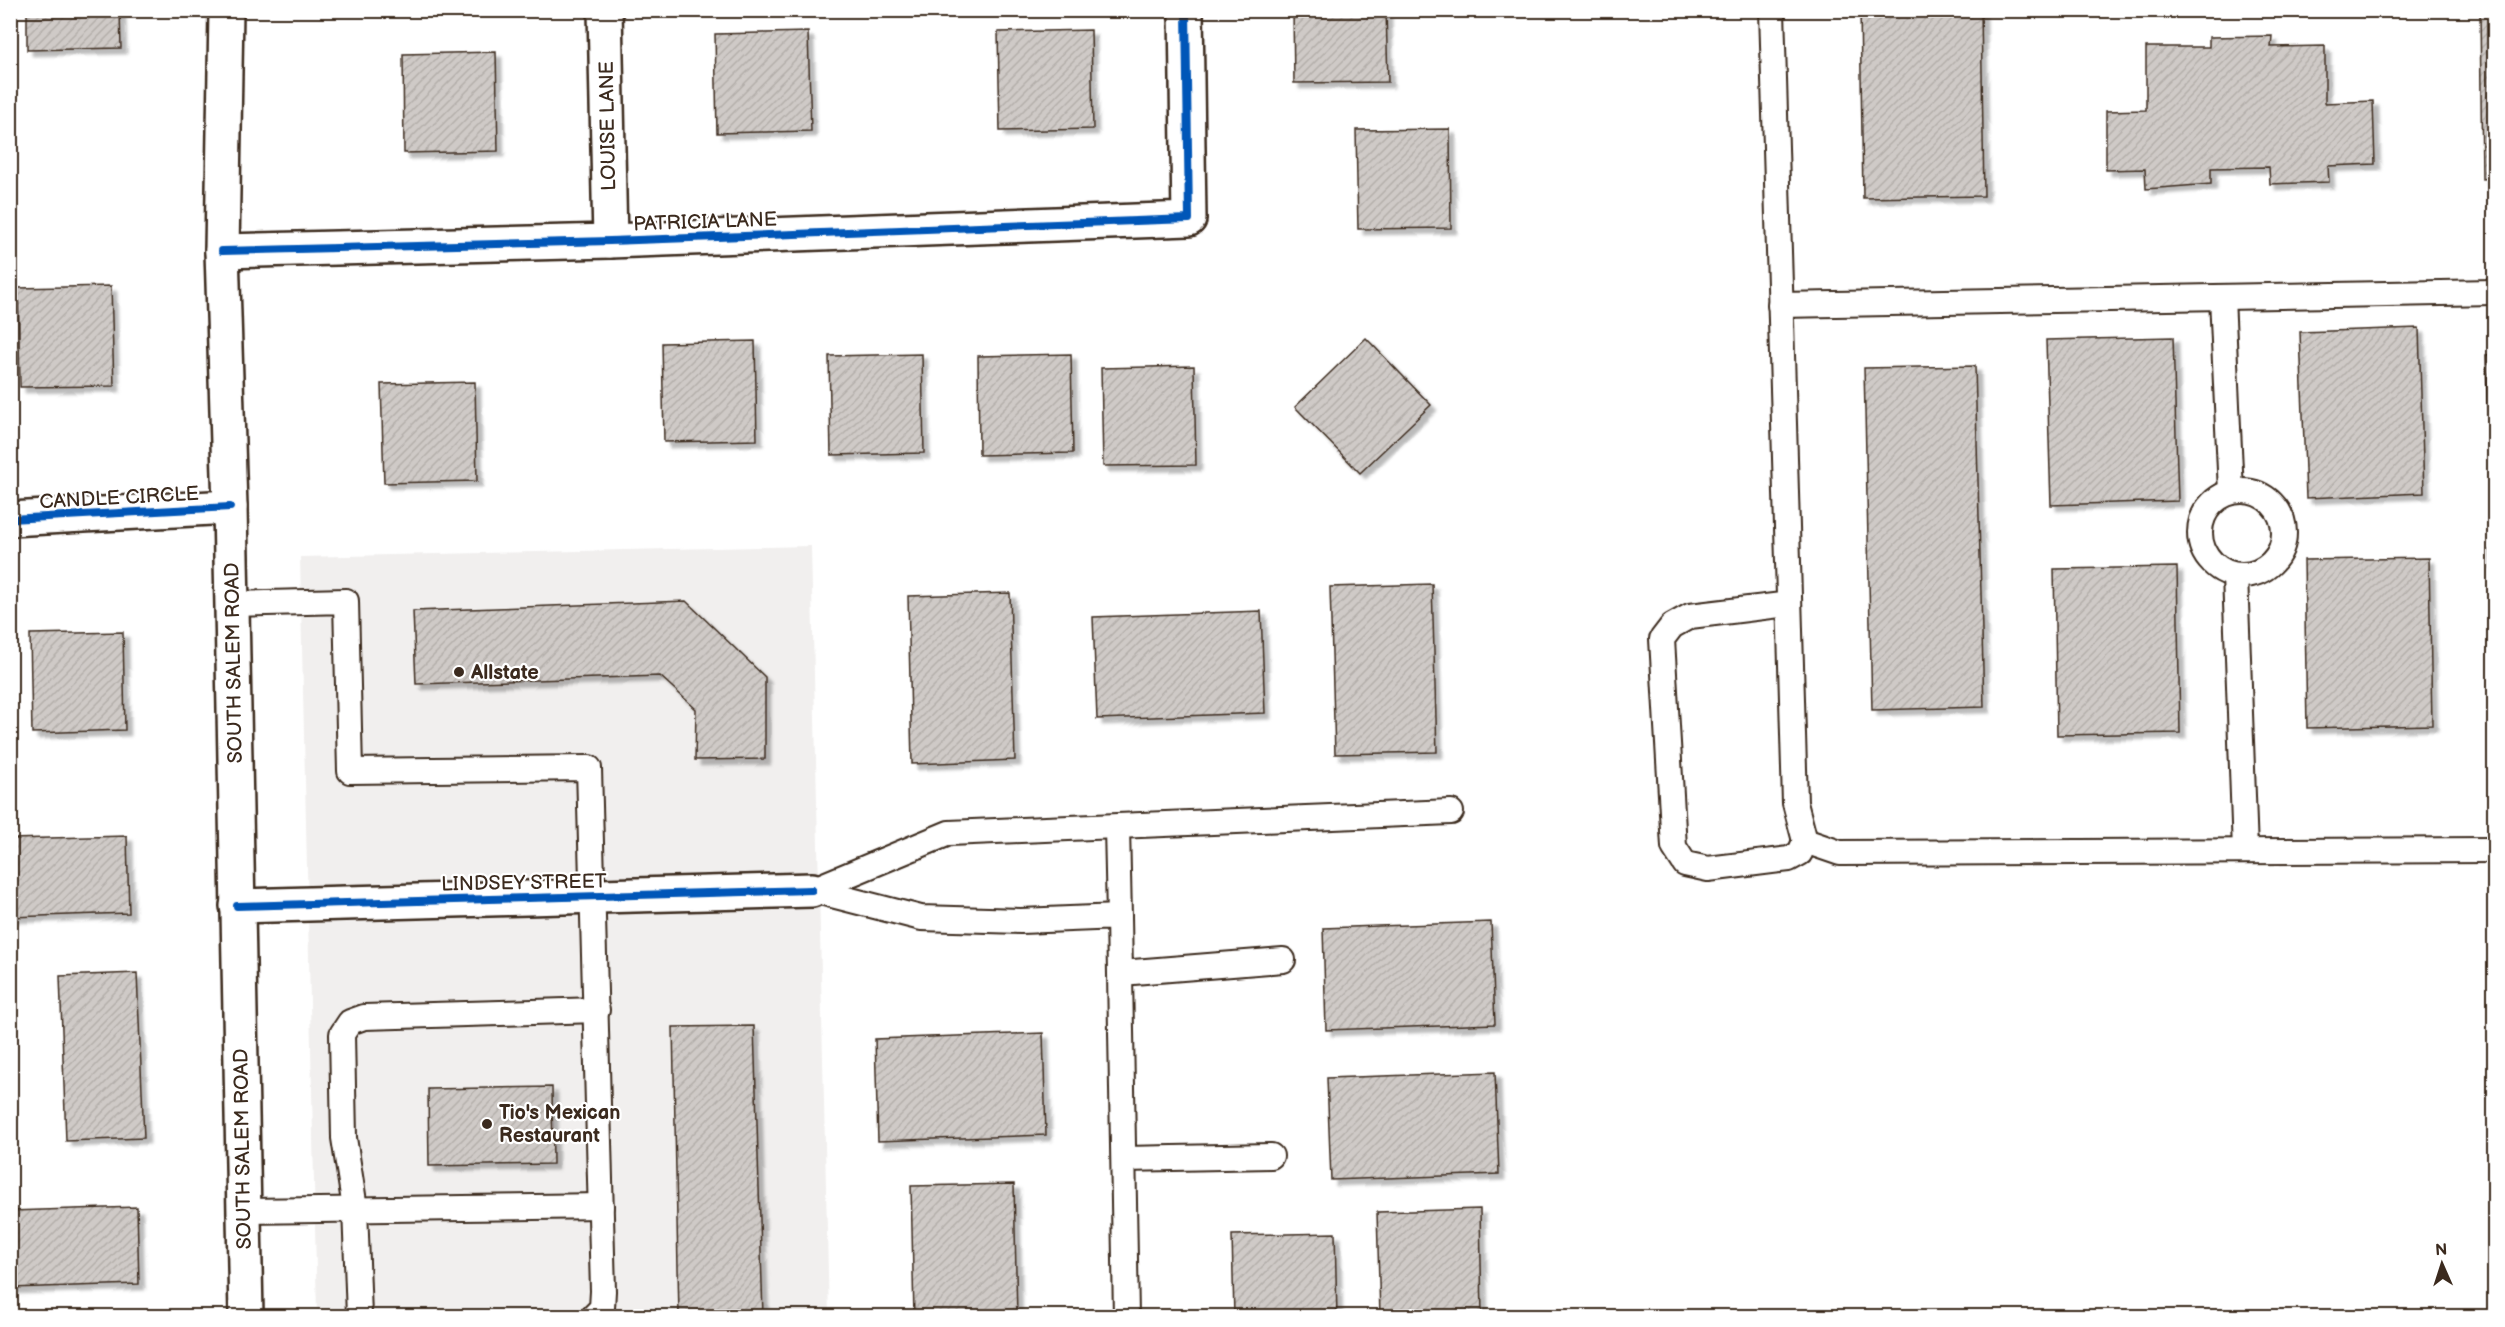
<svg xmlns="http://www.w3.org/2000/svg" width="2505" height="1327" viewBox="0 0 2505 1327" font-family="'Balsamiq Sans',sans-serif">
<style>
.built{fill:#f1efee}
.building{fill:url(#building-hatch);stroke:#3b2a1e;stroke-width:1.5;filter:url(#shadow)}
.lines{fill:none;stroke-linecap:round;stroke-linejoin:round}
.service-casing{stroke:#3b2a1e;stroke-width:28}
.minor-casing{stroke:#3b2a1e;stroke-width:38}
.secondary-casing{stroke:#3b2a1e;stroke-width:38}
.service{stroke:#fff;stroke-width:24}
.minor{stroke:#fff;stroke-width:33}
.secondary{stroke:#fff;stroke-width:33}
.cycleway-casing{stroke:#fff;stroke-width:11}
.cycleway{stroke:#0057b8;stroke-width:8}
.poi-dot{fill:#3b2a1e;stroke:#fff;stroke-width:2}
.labels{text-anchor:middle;stroke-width:4.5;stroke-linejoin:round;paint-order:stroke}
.street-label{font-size:20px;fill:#3b2a1e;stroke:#fff}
.poi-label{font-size:20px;font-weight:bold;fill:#3b2a1e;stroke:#fff;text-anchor:start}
</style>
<defs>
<pattern id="building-hatch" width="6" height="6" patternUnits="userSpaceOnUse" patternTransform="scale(1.5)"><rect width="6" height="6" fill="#cfcac7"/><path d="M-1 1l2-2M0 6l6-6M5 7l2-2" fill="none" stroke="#b3aeaa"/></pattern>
<filter id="shadow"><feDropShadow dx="5.5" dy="5.5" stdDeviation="1.5" flood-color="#0004"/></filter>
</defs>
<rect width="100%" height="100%" fill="#fff"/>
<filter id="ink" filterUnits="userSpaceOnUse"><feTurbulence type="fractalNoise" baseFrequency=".0167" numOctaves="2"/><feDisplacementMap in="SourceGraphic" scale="12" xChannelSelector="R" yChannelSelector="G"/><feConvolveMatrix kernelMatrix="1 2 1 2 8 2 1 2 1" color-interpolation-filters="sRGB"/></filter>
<g filter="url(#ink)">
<!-- built -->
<polygon class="built" points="811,546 829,1316 317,1316 300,557"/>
<!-- building -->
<g class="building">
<polygon points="27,10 120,10 121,48 27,50"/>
<polygon points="1293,10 1386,10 1388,82 1294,83"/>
<polygon points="1860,10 1981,10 1984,196 1863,198"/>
<polygon points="2480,10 2494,10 2494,178 2482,179"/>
<polygon points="1091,30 1093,129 1000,131 998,32"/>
<polygon points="808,32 811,131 717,133 715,34"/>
<polygon points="2272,36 2271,47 2325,46 2325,103 2373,101 2375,164 2328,166 2329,182 2270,184 2269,167 2211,168 2211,184 2146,189 2145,169 2106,170 2106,111 2146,110 2146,47 2209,47 2209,37"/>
<polygon points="496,52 498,151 404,153 403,54"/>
<polygon points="1450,129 1451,228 1358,229 1356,130"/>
<polygon points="111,286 114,386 20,387 18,288"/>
<polygon points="2419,328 2424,493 2306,498 2300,332"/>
<polygon points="2173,337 2178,501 2051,505 2046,340"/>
<polygon points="1366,338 1431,405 1360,473 1295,407"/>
<polygon points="755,341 757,440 664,442 662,343"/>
<polygon points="922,354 924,453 831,455 829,356"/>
<polygon points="1071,354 1073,453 979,455 978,356"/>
<polygon points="2494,354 2494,676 2486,355"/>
<polygon points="1194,366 1196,465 1103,466 1101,368"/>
<polygon points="1975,366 1984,707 1872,710 1864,368"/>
<polygon points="475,382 477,481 384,483 381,384"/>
<polygon points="2429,558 2432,725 2307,728 2304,560"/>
<polygon points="2177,567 2180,733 2057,735 2054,569"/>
<polygon points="1432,584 1437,752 1335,754 1330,587"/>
<polygon points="1010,593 1015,760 912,764 908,596"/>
<polygon points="686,601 765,677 765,759 695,760 696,709 660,676 416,684 413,611"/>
<polygon points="1261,611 1265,713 1097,719 1093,617"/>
<polygon points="123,632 125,730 32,733 30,634"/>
<polygon points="127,836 129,913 10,917 10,839"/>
<polygon points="1491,922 1495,1024 1326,1030 1323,928"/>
<polygon points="137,973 144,1138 66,1141 60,976"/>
<polygon points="754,1026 763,1316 679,1316 673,1027"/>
<polygon points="1043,1033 1046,1135 878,1141 875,1039"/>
<polygon points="1495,1072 1499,1174 1331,1180 1327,1078"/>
<polygon points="552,1087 553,1164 429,1166 428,1089"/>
<polygon points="1014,1184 1017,1316 914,1316 911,1186"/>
<polygon points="137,1207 139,1284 10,1288 10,1211"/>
<polygon points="1480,1209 1482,1316 1380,1316 1377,1212"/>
<polygon points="1335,1233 1337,1316 1234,1316 1232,1235"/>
</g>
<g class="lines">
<defs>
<g id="service">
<polyline points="1772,10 1795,803 1805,841 1840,853 2494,850"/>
<polyline points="2222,298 2231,492"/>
<polyline points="1780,305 2494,292"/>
<circle cx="2242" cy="533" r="42"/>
<polyline points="2235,575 2245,851"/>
<polyline points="231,604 346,601 350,771 589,768 603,1291 602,1308 594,1316"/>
<polyline points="1789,604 1690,616 1672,626 1662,639 1674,847 1685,864 1708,869 1789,859 1800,853 1805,841"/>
<polyline points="1117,827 1119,917"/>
<polyline points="812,890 921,918 1021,921 1119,917 1126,1316"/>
<polyline points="812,890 949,833 1451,812"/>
<polyline points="1121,973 1283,960"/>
<polyline points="1124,1159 1271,1156"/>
<polyline points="242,1211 601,1206"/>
<polyline points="359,1316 355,1208 344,1138 342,1034 350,1022 364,1017 597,1010"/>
</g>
<g id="minor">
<polyline points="605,10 610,241"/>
<polyline points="222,251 610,241 1189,219 1186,10"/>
<polyline points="10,519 230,507"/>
<polyline points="237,906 812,890"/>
</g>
<polyline id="secondary" points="226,10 222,251 230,507 246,1316"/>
</defs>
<!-- service casing -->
<use href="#service" class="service-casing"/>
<!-- minor casing -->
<use href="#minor" class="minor-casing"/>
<!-- secondary casing -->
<use href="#secondary" class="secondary-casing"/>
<!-- service -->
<use href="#service" class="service"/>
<!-- minor -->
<use href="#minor" class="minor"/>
<!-- secondary -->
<use href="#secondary" class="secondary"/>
<defs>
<g id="cycleway">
<polyline points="222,251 610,241 1189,219 1186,10"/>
<polyline points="10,519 230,507"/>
<polyline points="237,906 812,890"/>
</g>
</defs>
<!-- cycleway casing -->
<use href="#cycleway" class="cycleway-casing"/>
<!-- cycleway -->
<use href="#cycleway" class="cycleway"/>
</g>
</g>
<!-- markers -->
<g class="poi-dot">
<circle cx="459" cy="672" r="6"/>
<circle cx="487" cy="1124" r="6"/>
</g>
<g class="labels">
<!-- street labels -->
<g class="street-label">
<text transform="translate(607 126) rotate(-91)" y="7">LOUISE LANE</text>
<text transform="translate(705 221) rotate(-2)" y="7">PATRICIA LANE</text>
<text transform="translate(119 497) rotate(-3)" y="7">CANDLE CIRCLE</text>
<text transform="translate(233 663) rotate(-91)" y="7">SOUTH SALEM ROAD</text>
<text transform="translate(524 882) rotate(-1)" y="7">LINDSEY STREET</text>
<text transform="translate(242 1149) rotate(-91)" y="7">SOUTH SALEM ROAD</text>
</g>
<!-- poi labels -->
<g class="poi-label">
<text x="471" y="679">Allstate</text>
<text x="499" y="1119">Tio's Mexican<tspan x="499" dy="23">Restaurant</tspan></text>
</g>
</g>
<!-- margin -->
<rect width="2505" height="1327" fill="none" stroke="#fff" stroke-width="36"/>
<rect x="18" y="18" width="2469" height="1291" fill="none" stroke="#3b2a1e" stroke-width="2" filter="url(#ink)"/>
<!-- north arrow -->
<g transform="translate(2442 1264) rotate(357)" stroke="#ffffff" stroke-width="4.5" paint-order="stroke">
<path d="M0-4.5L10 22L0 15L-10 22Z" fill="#3b2a1e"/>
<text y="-9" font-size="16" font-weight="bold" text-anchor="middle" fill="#3b2a1e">N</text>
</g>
</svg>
